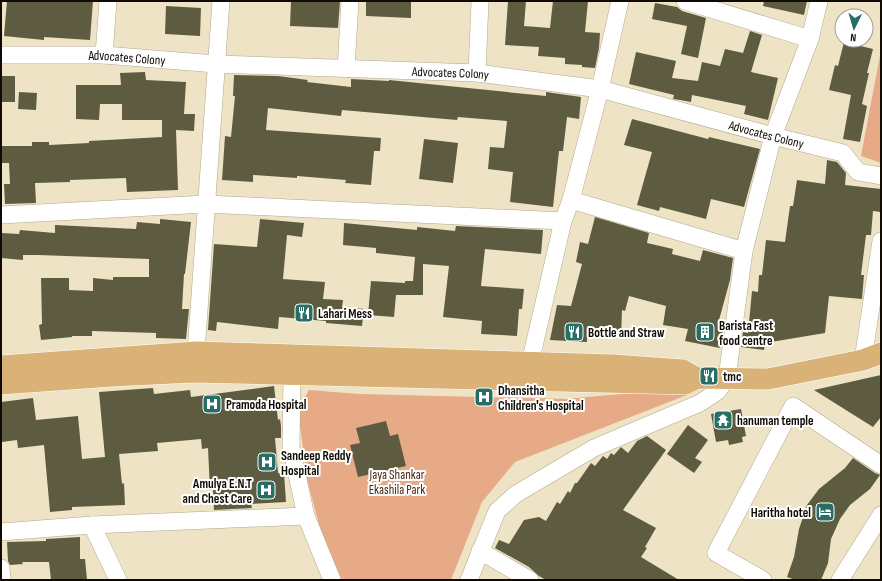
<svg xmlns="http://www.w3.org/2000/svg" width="882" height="581" viewBox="0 0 882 581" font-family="'Sofia Sans Condensed',sans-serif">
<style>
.green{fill:#e6aa87}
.building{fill:#5d5c41}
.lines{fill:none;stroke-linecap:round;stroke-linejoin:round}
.minor-casing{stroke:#b3a88c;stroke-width:18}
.major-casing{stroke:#fff;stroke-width:22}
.minor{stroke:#fff;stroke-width:17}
.major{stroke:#dab176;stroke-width:21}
.labels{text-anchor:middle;stroke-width:4;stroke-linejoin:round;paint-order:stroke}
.street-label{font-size:13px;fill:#0f0b03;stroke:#fff}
.poi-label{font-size:13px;font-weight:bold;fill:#0f0b03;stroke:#fff;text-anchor:start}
.park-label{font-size:13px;fill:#472713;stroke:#fff}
</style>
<rect width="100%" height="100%" fill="#efe3c5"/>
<!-- green -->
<g class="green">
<polygon points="881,50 881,163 861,156"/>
<polygon points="687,388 687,395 515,462 482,502 451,580 342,580 321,532 307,479 298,410 309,390 359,394 566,399"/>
</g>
<!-- building -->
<g class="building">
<polygon points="7,1 93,1 90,40 44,37 44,40 4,36"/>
<polygon points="291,1 340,1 338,28 290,26"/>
<polygon points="366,1 411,1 411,18 366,16"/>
<polygon points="508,1 526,1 524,26 550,28 553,1 588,1 585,32 600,33 599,48 595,68 582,67 582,65 565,64 565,58 538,56 539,47 505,45"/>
<polygon points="764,1 807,1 804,15 763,6"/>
<polygon points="655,3 677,7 682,11 706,18 698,58 681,54 687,26 652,19"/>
<polygon points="166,6 201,8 200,36 165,34"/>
<polygon points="750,31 762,35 751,72 778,78 768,120 744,114 746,106 692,95 691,102 680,100 673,99 674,95 629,84 636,52 676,61 672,78 698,81 702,62 720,66 725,49 743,53"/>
<polygon points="844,42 873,49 867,73 869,73 862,104 867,106 860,142 843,139 851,95 829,90 835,65 838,66"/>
<polygon points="145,72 146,80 186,82 184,114 195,114 194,131 176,130 178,190 127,192 126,178 70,180 70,182 35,183 36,203 5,204 4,184 10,184 9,163 1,163 1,146 32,146 32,142 49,142 49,145 89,143 89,141 162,137 162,120 122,120 122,104 100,104 99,120 76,119 76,85 121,85 120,73"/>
<polygon points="234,75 278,76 308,80 307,82 351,87 351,79 389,81 389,80 546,96 546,92 581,97 579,119 567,117 563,151 559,151 553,207 510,202 513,172 488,169 490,147 504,148 507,121 458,117 457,120 342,110 341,116 268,108 266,130 381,138 380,151 374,151 371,185 345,183 346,180 297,176 297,178 253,175 253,182 222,180 225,136 231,137 235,96 233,96"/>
<rect x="1" y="76" width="14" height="26"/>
<polygon points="19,92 37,93 36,110 18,109"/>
<polygon points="632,119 708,139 709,137 760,149 744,207 711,199 706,219 660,207 659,211 637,205 652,152 624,145"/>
<polygon points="424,139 458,143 453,183 419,179"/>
<polygon points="827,160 837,162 846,173 845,185 881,189 880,212 873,211 871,235 866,235 861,275 864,275 862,299 829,296 825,333 765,343 764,350 741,347 743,332 748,333 752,291 758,292 759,275 762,275 766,240 785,242 790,206 793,206 797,180 825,184"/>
<polygon points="595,217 649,233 647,243 673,249 672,254 700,261 703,250 733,258 730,280 719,320 724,322 720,348 685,341 688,329 663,325 666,306 629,296 625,311 622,310 621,337 587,335 587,342 550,340 557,305 571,306 582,264 576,262 580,242 588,244"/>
<polygon points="160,219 191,222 185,274 184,274 182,309 189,309 186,339 156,338 156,333 92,331 92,336 72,336 72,337 41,340 39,325 42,324 41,278 69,278 69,290 93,291 93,278 113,280 113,277 149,277 149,259 38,255 23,255 23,260 1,258 1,233 19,234 20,230 55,233 55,225 136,229 137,222 160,224"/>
<polygon points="260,219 304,223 302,237 287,235 283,279 325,282 323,299 343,300 342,307 364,309 362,326 326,323 326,321 279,317 278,329 217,322 216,331 208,330 214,244 257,247"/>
<polygon points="344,223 417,230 417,227 455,231 456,226 543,230 541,254 485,249 481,286 524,289 522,309 519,309 517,336 481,334 482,321 443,317 449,266 423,264 423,295 396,295 394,317 368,315 371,281 405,283 405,281 413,281 415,257 376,253 376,248 343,245"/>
<polygon points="881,375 881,417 873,427 814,390"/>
<polygon points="274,386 278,420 280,419 281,426 281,438 275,438 278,473 284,473 286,502 251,504 252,508 214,510 213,490 210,490 208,448 202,449 201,439 157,443 158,451 119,454 122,484 124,483 125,505 72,507 72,510 50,512 44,445 18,448 17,440 2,442 1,402 33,398 36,420 78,416 82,459 105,457 99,392 153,388 154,394 190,390 191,397"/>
<polygon points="741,409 746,436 742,437 743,442 729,445 728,440 716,442 711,414"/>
<polygon points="386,421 390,436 398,434 406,466 358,477 350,445 360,443 356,428"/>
<polygon points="688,425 708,440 695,458 702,462 694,473 667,454"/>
<polygon points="647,436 666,450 623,510 656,528 645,547 647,548 641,557 679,580 546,580 539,576 529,567 495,548 499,540 509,544 524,520 539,517 546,521 557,502 560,504 568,491 570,493 575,483 577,483 591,463 595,466 603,456 607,459 611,453 614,455 621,447 628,453 637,441"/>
<polygon points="853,458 875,473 880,475 870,489 850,505 840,519 831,539 828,563 821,580 796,580 787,577 794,557 799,529 807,505 819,489 845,468"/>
<polygon points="80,537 80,559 85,559 87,580 51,580 49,562 22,562 23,564 10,565 8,561 7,542 46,541 46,539"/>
</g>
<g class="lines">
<defs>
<g id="minor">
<polyline points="685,1 810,39"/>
<path id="s1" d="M1 55H104L216 64 477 73 600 89 773 136 843 153 858 172 881 176"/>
<polyline points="104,55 108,1"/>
<polyline points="346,69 350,1"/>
<polyline points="477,73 480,1"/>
<polyline points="571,200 744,251"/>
<polyline points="1,215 206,204 563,221"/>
<polyline points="196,352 221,1"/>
<polyline points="863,360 881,241"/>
<polyline points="530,363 563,221 571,200 600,89 620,1"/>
<polyline points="292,375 291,447 306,516 332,580"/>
<polyline points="92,525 118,580"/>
<polyline points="1,532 92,525 306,516"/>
<polyline points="480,551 530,580"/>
<polyline points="1,568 2,580"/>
<polyline points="469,580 497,511 516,494 594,448 700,403 718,391 727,378 744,251 773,136 810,39 819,1"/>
<polyline points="763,580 716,553 793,406 881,465"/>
<polyline points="840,580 881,515"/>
</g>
<g id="major">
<polyline points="1,366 196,352 613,365 683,370 697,378"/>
<polyline points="1,384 112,376 194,372 685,384 697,378 768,379 863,360 881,353"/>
</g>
</defs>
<!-- minor casing -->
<use href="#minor" class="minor-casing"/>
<!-- major casing -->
<use href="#major" class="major-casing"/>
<!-- minor -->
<use href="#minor" class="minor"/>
<!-- major -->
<use href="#major" class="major"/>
</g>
<!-- icons -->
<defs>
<symbol id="restaurant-square" viewBox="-11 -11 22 22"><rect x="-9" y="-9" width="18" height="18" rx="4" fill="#276e64" stroke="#fff"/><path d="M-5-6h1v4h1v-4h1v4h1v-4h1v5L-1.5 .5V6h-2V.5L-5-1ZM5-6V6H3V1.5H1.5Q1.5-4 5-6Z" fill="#fff"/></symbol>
<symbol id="building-square" viewBox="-11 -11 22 22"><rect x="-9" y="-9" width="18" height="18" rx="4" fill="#276e64" stroke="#fff"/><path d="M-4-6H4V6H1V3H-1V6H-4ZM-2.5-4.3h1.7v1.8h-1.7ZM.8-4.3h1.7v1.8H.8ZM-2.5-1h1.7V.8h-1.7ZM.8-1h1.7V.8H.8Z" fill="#fff"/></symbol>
<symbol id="hospital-square" viewBox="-11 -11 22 22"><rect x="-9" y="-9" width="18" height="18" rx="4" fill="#276e64" stroke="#fff"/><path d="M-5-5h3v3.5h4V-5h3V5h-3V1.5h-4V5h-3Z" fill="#fff"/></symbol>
<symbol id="temple-square" viewBox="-11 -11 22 22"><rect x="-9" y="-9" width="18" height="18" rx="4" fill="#276e64" stroke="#fff"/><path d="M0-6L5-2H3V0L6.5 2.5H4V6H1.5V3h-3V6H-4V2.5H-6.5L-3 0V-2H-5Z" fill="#fff"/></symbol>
<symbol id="hotel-square" viewBox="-11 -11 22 22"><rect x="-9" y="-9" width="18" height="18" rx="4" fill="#276e64" stroke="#fff"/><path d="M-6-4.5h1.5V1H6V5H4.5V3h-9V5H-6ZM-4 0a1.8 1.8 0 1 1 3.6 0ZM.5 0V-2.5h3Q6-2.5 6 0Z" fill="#fff"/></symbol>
</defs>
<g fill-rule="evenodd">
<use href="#restaurant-square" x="293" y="302" width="22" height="22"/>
<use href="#restaurant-square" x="563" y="321" width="22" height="22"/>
<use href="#building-square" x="694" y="321" width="22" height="22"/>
<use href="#restaurant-square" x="698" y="365" width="22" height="22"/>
<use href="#hospital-square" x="473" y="386" width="22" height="22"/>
<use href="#hospital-square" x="201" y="393" width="22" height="22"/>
<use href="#temple-square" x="712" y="409" width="22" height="22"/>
<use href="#hospital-square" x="256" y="451" width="22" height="22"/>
<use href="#hospital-square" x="255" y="479" width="22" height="22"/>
<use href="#hotel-square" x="814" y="501" width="22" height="22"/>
</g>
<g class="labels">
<!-- street labels -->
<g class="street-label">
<text dy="5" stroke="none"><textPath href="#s1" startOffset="126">Advocates Colony</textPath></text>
<text dy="5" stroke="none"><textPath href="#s1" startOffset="450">Advocates Colony</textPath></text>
<text dy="5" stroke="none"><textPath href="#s1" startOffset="773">Advocates Colony</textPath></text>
</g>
<!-- poi labels -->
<g class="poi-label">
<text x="318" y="318">Lahari Mess</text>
<text x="719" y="330">Barista Fast<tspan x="719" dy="15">food centre</tspan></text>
<text x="588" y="337">Bottle and Straw</text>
<text x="723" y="381">tmc</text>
<text x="498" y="395">Dhansitha<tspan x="498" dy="15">Children's Hospital</tspan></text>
<text x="226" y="409">Pramoda Hospital</text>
<text x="737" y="425">hanuman temple</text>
<text x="281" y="460">Sandeep Reddy<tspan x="281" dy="15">Hospital</tspan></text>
<text x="252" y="488" text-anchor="end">Amulya E.N.T<tspan x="252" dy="15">and Chest Care</tspan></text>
<text x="811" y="517" text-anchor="end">Haritha hotel</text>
</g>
<!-- park labels -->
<g class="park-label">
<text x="397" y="479">Jaya Shankar<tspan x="397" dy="15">Ekashila Park</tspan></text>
</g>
</g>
<!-- border -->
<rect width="882" height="581" fill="none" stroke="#0f0b03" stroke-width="4"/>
<!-- north arrow -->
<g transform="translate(854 28) rotate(185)"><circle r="19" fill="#ffffff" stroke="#9f9d9a"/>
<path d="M0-3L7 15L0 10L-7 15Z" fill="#276e64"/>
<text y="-6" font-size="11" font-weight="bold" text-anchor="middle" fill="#0f0b03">N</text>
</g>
</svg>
